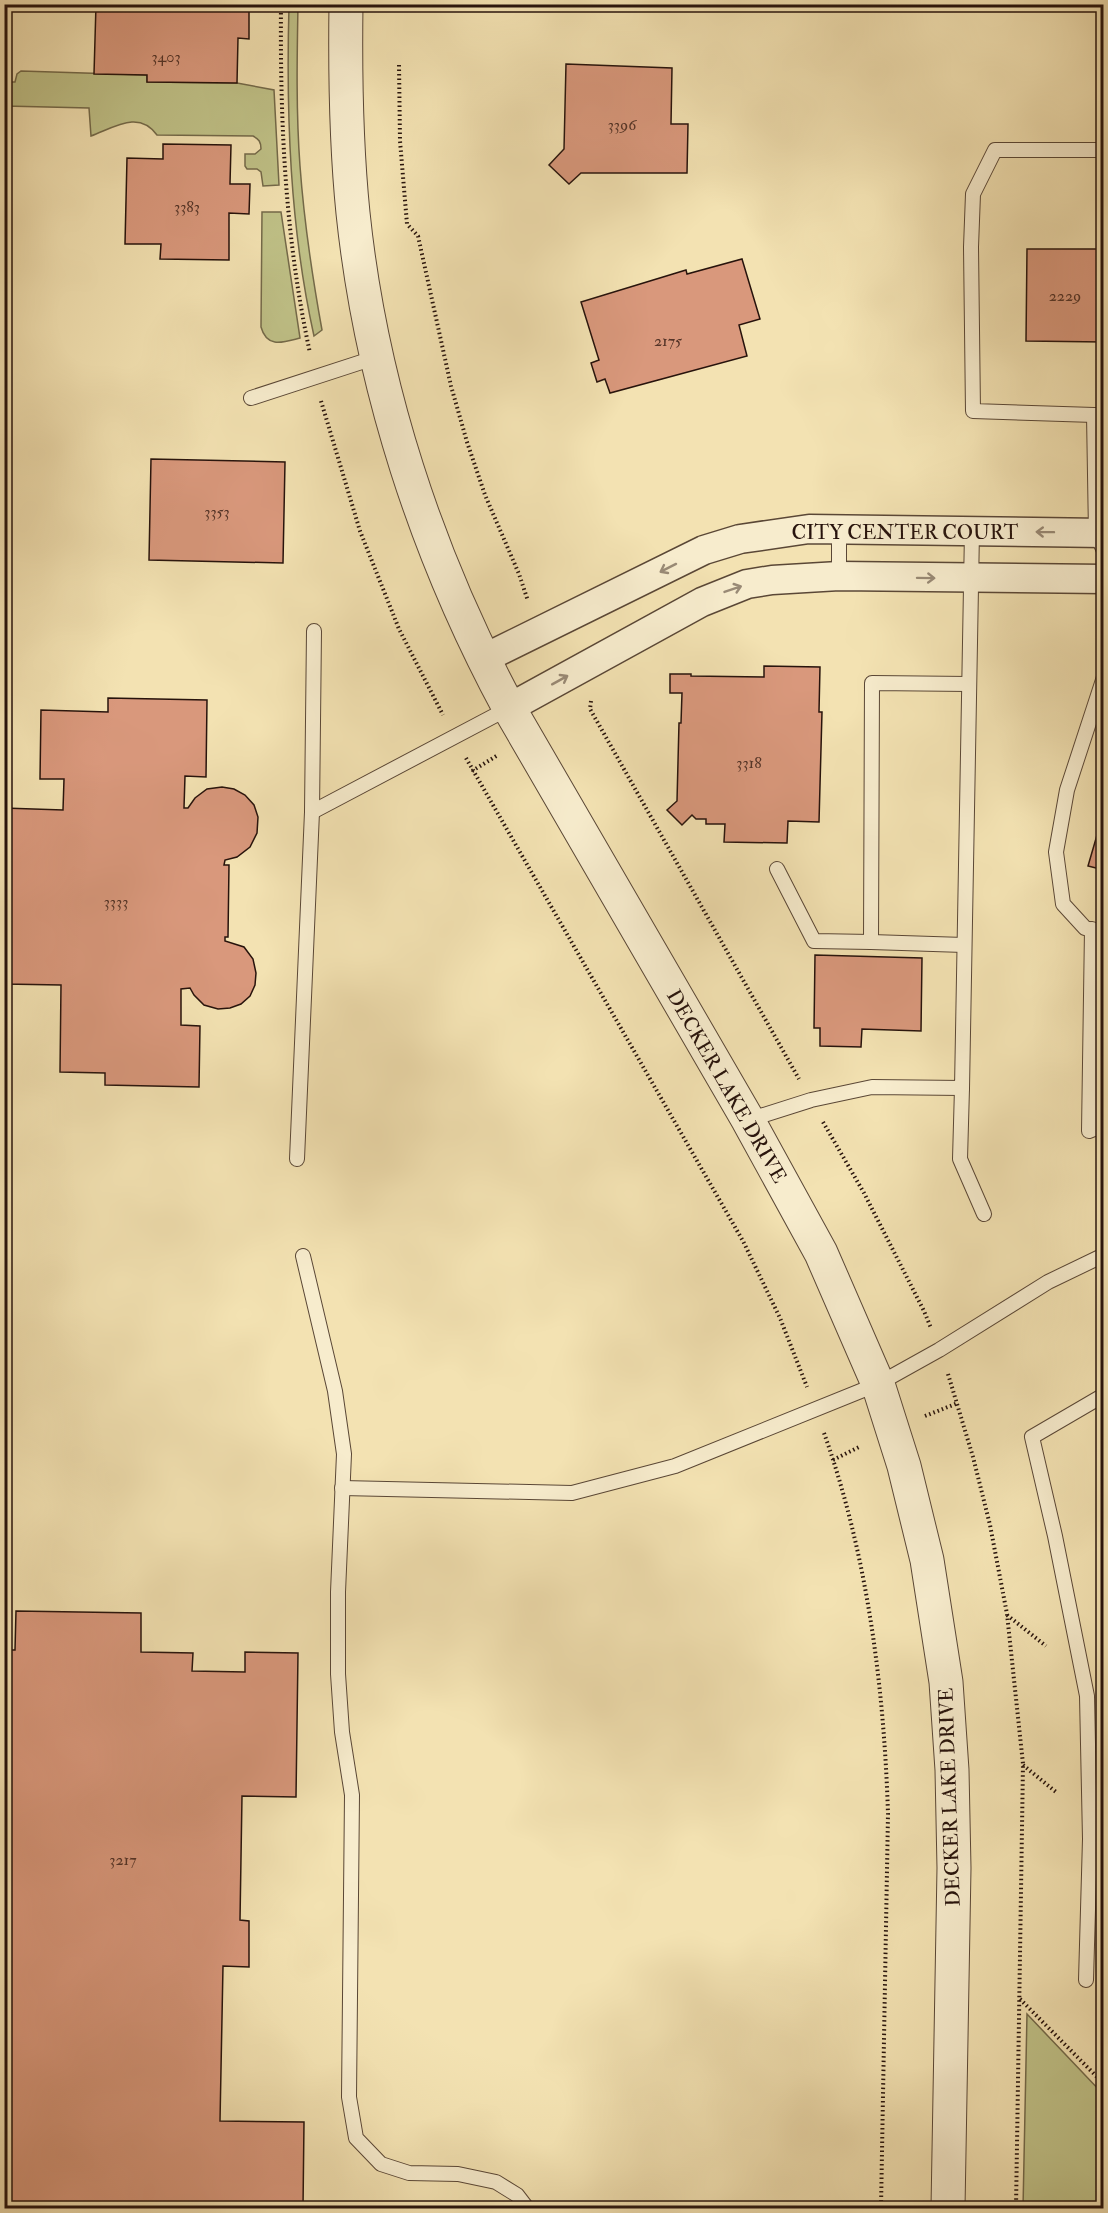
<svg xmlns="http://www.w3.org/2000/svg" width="1108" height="2213" viewBox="0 0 1108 2213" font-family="'IM FELL Double Pica',serif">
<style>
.green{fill:#c0c288;stroke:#746a4a;stroke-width:1.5}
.building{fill:#d9987c;stroke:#27130c;stroke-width:1.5}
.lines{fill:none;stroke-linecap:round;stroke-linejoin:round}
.service-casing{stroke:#5a4736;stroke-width:16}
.minor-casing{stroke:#5a4736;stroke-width:31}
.tertiary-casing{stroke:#5a4736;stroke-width:35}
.path{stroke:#27130c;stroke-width:4;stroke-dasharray:1.5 3;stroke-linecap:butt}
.service{stroke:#f7eccd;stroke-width:14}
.minor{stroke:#f7eccd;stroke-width:28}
.tertiary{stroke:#f7eccd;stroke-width:33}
.oneway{stroke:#998a76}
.labels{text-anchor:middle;stroke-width:6;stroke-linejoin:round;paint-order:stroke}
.number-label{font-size:16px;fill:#543428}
.street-label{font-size:20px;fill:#27130c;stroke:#f7eccd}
</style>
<rect width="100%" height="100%" fill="#f3e2b2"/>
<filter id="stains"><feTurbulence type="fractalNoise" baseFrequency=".00333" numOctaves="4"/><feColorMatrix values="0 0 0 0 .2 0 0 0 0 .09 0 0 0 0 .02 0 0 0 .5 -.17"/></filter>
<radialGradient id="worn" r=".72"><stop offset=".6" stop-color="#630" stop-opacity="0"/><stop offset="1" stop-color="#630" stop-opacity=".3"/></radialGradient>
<!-- green -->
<g class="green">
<path d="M289 5H298C297 58 296 112 300 166 304 221 312 275 322 330L314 336C290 228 286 115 289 5Z"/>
<path d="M21 71 147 75V82L237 83 274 90 279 185 263 186 261 172 257 169H247L245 166V154H255L261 149C261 142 259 139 253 136L157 135C139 110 115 127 91 136L89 108 5 106V82H15L17 74Z"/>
<path d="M262 212H281L300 338C284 342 267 349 261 327Z"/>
<polygon points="1027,2014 1103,2094 1103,2208 1023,2208"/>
</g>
<!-- building -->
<g class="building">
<polygon points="86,4 249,5 249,39 238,38 237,83 147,82 147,75 94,74 96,5"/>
<polygon points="566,64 672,68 671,124 688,124 687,173 581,173 569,184 549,165 564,149"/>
<polygon points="163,144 231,145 230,184 250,184 249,214 229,213 229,260 160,259 161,244 125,244 127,158 163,159"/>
<polygon points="1027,249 1104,249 1104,342 1026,341"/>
<polygon points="742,259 760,319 739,325 747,356 610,393 605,379 597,382 591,363 599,360 581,302 686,270 687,274"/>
<polygon points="151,459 285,462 283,563 149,560"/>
<polygon points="764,666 820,667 819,712 822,712 819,822 788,821 787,843 724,842 725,824 706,824 706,819 696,819 692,815 682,825 667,810 677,801 679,723 681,723 682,693 670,693 670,674 691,674 691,676 764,677"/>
<polygon points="108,698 207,700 206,777 185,776 184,808 188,808 195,798 207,789 222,787 234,789 245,795 254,805 258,817 257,833 250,847 237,857 225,860 224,865 229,865 228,937 225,937 225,941 244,947 253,959 256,973 255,985 250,996 241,1004 230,1008 218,1009 204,1005 194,995 190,988 181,989 181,1025 200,1026 199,1087 105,1085 105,1073 60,1072 61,985 4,984 4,808 63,810 64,779 40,779 41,710 108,712"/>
<polygon points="1104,811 1104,870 1088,866"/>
<polygon points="815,955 922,958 921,1031 862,1029 861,1047 820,1046 820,1028 814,1028"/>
<polygon points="16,1611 141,1613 141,1652 193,1653 192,1671 245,1672 245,1652 298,1653 296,1797 242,1796 240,1920 249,1921 249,1967 223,1966 220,2121 304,2122 303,2208 4,2208 4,1650 15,1650"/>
</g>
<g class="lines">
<defs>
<g id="service">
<polyline points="251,398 377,357"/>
<polyline points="1094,415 973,411 971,247 973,194 995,150 1104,150"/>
<polyline points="1104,415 1094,415 1096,533 1104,551"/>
<polyline points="839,576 839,529"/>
<polyline points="1104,677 1067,790 1056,852 1063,904 1085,928 1104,933"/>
<polyline points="312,812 509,708"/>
<polyline points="777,869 814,941 871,942 872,683 969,684"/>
<polyline points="1092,929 1089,1131 1104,1125"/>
<polyline points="871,942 964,945"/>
<polyline points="962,1088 960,1159 984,1214"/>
<polyline points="748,1120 811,1100 872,1087 962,1088 972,531"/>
<polyline points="297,1159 312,812 314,631"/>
<polyline points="303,1256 335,1391 344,1454 338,1592 338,1674 342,1732 352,1795 349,2097 356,2138 381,2164 409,2173 458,2174 496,2182 517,2195 527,2208"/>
<polyline points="342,1488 572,1493 675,1466 878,1384 939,1350 1048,1282 1104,1255"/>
<polyline points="1086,1980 1090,1839 1087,1696 1055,1536 1032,1437 1104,1395"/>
</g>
<g id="minor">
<polyline points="483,659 704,550 740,539 809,529 1104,533"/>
<polyline points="509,708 702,602 747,584 772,580 839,576 1104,579"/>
</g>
<path id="tertiary" d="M346 4C345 74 346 144 353 213 371 386 427 556 509 708L748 1120 821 1253 878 1384 904 1466 927 1560 946 1682 952 1770 954 1868 948 2208"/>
</defs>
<!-- service casing -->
<use href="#service" class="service-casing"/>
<!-- minor casing -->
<use href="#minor" class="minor-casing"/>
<!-- tertiary casing -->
<use href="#tertiary" class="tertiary-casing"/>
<!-- path -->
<g class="path">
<path d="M281 4C280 122 285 238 310 353"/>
<polyline points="399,65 400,141 407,224 418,236 451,386 467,442 485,495 519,574 528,601"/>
<polyline points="321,401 360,531 399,629 443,715"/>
<polyline points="591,701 590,709 799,1079"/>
<polyline points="466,758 743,1241 780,1318 807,1387"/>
<polyline points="472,771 498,755"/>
<polyline points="823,1122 864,1193 924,1311 931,1328"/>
<polyline points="948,1374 973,1457 990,1525 1007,1614 1023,1764 1016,2208"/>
<polyline points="925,1416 958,1403"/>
<path d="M824 1433C867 1554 884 1685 888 1814L881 2208"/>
<polyline points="833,1460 861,1446"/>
<polyline points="1007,1615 1046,1646"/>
<polyline points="1023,1765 1056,1792"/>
<polyline points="1020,1999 1104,2084"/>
</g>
<!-- service -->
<use href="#service" class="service"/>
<!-- minor -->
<use href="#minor" class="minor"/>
<!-- tertiary -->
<use href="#tertiary" class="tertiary"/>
</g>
<!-- one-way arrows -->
<defs><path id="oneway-shaft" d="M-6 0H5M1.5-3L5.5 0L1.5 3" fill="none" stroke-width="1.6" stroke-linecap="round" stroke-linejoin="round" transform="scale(1.5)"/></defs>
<g class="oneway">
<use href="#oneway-shaft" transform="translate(1045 532) rotate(-179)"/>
<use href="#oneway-shaft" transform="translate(668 568) rotate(153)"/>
<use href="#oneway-shaft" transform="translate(926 578) rotate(1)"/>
<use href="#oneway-shaft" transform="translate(733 589) rotate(-19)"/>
<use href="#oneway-shaft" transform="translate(560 680) rotate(-29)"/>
</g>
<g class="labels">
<!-- number labels -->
<g class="number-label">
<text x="166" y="62">3403</text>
<text x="622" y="130">3396</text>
<text x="187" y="212">3383</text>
<text x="1065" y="301">2229</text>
<text x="668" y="346">2175</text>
<text x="217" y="517">3353</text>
<text x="749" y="768">3318</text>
<text x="116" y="907">3333</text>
<text x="123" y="1865">3217</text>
</g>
<!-- street labels -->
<g class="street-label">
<text x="905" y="539">CITY CENTER COURT</text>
<text transform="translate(727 1086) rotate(60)" y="7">DECKER LAKE DRIVE</text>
<text transform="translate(949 1797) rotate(-92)" y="7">DECKER LAKE DRIVE</text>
</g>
</g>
<!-- margin -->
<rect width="1108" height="2213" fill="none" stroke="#f3e2b2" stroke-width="24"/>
<rect x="6" y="6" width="1096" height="2201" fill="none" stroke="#27130c" stroke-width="3"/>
<rect x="12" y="12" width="1084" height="2189" fill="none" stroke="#27130c" stroke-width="1.5"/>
<rect width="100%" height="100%" filter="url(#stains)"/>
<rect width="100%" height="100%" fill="url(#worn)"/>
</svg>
